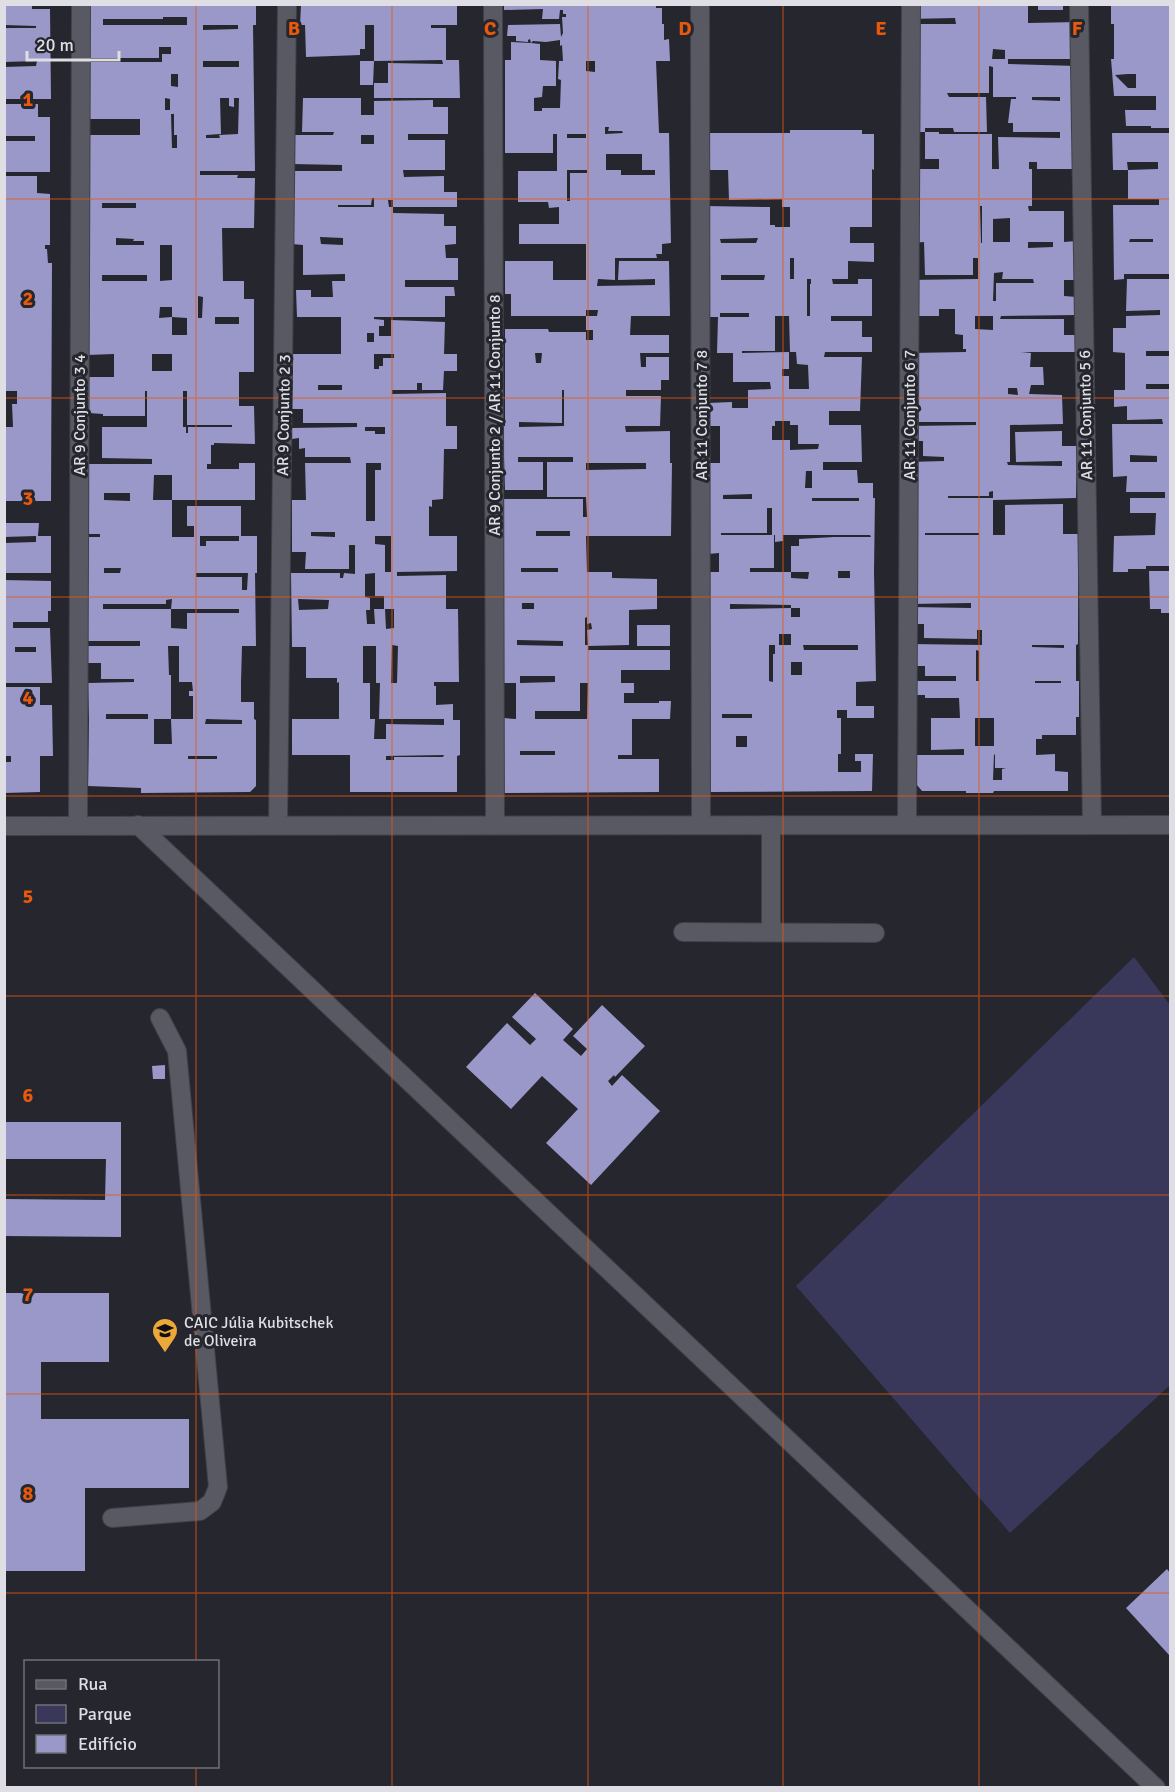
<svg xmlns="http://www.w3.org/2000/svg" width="1175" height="1792" viewBox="0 0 1175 1792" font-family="Signika,sans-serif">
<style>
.green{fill:#39375a}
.building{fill:#9998c9;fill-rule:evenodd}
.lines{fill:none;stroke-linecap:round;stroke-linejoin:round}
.minor-casing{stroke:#414148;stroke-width:20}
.minor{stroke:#595963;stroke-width:18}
.grid{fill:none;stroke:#e8590c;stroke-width:1.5;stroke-opacity:0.55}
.labels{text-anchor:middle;stroke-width:6;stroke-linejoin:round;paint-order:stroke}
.street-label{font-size:16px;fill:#dedee4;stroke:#26262f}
.poi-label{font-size:16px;fill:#dedee4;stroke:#26262f;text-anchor:start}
.grid-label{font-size:20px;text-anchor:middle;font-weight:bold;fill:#e8590c;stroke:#26262f;stroke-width:6;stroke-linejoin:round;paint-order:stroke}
</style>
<rect width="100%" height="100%" fill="#26262f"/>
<!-- green -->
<polygon class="green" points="1134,957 1170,1005 1170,1385 1010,1533 796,1286"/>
<!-- building -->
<g class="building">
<polygon points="4,4 32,4 32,9 50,9 51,99 4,99 4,67 36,66 37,61 4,62 4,28 36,28 36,26 4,25"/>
<path d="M86 4H256V25H253L255 171H200V175H238L237 178H255L254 228H222L223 281H244V299H254V372H239V406H254L255 444 214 443V445H211V464H207V469H239V463H255V500H172V537H194V526H187V506H241V536H257V573H255L256 646H242L241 682V702H254V719L256 720V786L250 792 141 793V788L88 786 89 719 88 683 134 682V679H101V663H87V646H140V641H88V537H100V534H87L89 464H152V459L102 458V427H147V391H145V416H103V414L88 413 89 377H114V354L87 355V318H89L88 135H140V119H89L88 62H162V54H171V47H159V58H87ZM163 17H187V25H103V19H163ZM203 25H238V29L203 30ZM203 61H239V67H203ZM171 74H178V87L171 86ZM165 98 170 99V110H165ZM220 98H229V106L234 107V98H239L238 134 219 135 220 138H206V135L221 134ZM171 114H174V135H177V148H172ZM102 203H136V208H102ZM116 238 134 239 133 241H144V245H116ZM160 245H172V280L160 281ZM102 275H147V281H102ZM198 296 203 297 202 318H198ZM160 307H172V317L187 318V335H172V317L159 318ZM215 317H239V324H215ZM152 354H172V371H152ZM183 391H187V425H232V427H188V433H186V427H183ZM154 475H172V500H153ZM104 493H130V501L104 500ZM200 536H239V541H206V546H200ZM104 568H121L120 573H104ZM196 573H248L247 590H242V577H196ZM172 599 171 609H239V613H187V629L171 628V609H103V604H166V600ZM168 646H179V682H192L193 691H189V696H193V719H171L172 744H154V719H171V675H169ZM106 714H148V719H106ZM206 719 242 720V724H205ZM188 756H217V759H188Z"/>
<path d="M504 4H656V8H662V24H664V40L669 39 670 61H656L659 133H669L671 243 662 244V254H656L657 258H615V280L598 279 597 286 655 285V279L618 280 619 261H669L670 316H631L630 335H669V353H640L641 367H646V357H669V380H661V390H626V396H661L660 426H625L626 432 670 431V463H672L671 536H586L587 572H612V578L657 579V609L629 610V645L588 646V650H670V670H621V683H634V693H624V703H659V701H671L670 719H632V755H618V759H659V792L504 793 503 718 516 719V683H502V499H583V517H587L586 497H547V462H573V457H518V462H543V490H505L503 426H505V329H548L549 332H586V340H593V330H586V316H511V294H505V261H553V280H586V244H519V224H559V207L549 208 548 202H518V171H557V134H553V153H505V60H511V42L531 43 530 39 528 40V42L516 41V36H507L508 25 560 24 561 37 563 33 562 17H566V14H563V10H560L559 19H542L543 9 504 10ZM560 40V46L562 45 563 61H559L558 79 561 80 560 108H542V111H534V98L542 97 543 86H556V61L540 60V44L531 43 533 41 546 42ZM586 61H595V72L586 71ZM605 127H609L608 131H622L623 133 605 134ZM567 134H586V138H567ZM606 154H642V170H655V175H621V170H606ZM567 170H587V173H570V201H567ZM586 310H598L597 316H586ZM535 353H542L541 363H536ZM562 390H564V426L519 427V422L562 423ZM586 463H646V469L586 470ZM536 531H570V536H536ZM521 568H558V572H521ZM522 603H534V609H522ZM587 617V624L591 623 592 629 587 630 588 645H585V618ZM517 640 563 641V646L517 645ZM520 676H555V682L520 683ZM580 683H588L587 719H535V711H580ZM520 751H555V755H520Z"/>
<path d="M909 4H1028V23L1078 22 1075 59H1008V64L1077 66 1076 169H1037V162H1029V169H1032V206H1028L1029 211H1064V242L1076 241V280H1064V296L1077 297V315L1001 316 1000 319H1064V335H1077L1078 352H1021L1031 353 1030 367H1043L1044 385H1031L1029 394 1062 395 1063 424 1010 425V462H1007L1008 465 1062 466V461L1016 462 1015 432 1062 431V446H1077L1076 498 993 500V535H1005V505L1063 504V534H1078V644L1076 645V681H1079V717H1076V735H1042V739H1036V755L1055 754V771L1068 772V791H994L993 793H966V791H922L912 779V755H964V749L931 750V718H960L959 698H925V695H912V681H956V676H925V666H911L910 644 982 645V630H977V639L924 638V624H911V607L971 608V603L910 604 909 462 944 461V457L923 456V441H911V426L976 425V422H910V353L966 352V349H963V335L955 334V309H939V316H909L908 280 978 279V258H973V275H925L924 242 910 243V169H939V159H925V132H939V134H992V169H999L998 137 1060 138V132H1013V123H1008L1011 99H1016V97H993V67L989 66V93H947L949 97H986L987 132H954L953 128H925V132H909L914 24H956L955 18 908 19ZM993 49 1005 50V59H992ZM1032 97H1060V101L1032 100ZM980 206H982V243H981ZM1010 218V242H993V219ZM1028 242H1053V247L1028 248ZM1003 272 1002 279H1033L1034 283H996V301H993L994 273ZM975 316H993V330L975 329ZM1008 388H1017L1018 395 1008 394ZM993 491V498H948V496H989V492ZM925 533H979V535H925ZM1032 645H1064V648L1032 647ZM976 650 979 651V681H976ZM1035 681H1061V683H1035ZM975 718H994V746H975ZM994 754 995 755V768H1006L1002 769V780H993Z"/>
<rect x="1038" y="4" width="25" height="6"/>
<path d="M1111 4H1170V128H1151V126H1126L1125 110H1156V96H1114L1111 59H1114V24H1111ZM1128 74H1136V88H1128L1115 75Z"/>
<polygon points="301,5 457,5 457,25 431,25 431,28 446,28 446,60 459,60 460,98 374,98 374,83 388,83 388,63 443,64 442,60 374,61 374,25 365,25 365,49 360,49 360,55 306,57 305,25 300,25"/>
<polygon points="360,61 374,61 373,85 360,85"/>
<path d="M303 98H361V115H374V101L433 100V107H448V134H408V140H445V170H403L404 177 444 176V192H457V207H393V200H388L389 207H393V213L444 214V226H456V244L445 245 446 258H458V280H405V287H454L455 296H445V317H374V319L384 320V326H379V336H391V320L445 322 444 354H457V371H444L443 390H422V383H417V390H392V394L446 393V426H457V449H444L443 499 432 500V507L429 506V536H457V571L397 572V576L446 575V609H458L459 682H434V686H436V705L453 704V720H460V755L457 756V792H350V755H292V719H339V682L337 683V678H306V647H292L291 573H340V578H343L344 573 355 574V545H349V569H305L306 552H292V500H306L305 463H351L350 457H305V448L299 449V438L292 439V428L357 427V423H303V409H291L292 354H341V317H297L296 290H311V297H333L332 281H345V274L303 275V245L292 244 291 171H342V165L292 164V135H333L334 132H302ZM361 135H374V144H361ZM372 198H374V207H338V205H371ZM320 237 343 238V245L321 244ZM367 333H374V342H367ZM374 354H394V358H383V366H379V369H374ZM318 385H342V390H318ZM365 427H385V434H375V431H365ZM366 463H381V470H375V521H366ZM311 532H335V537L311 536ZM375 536H391V572H385V545L375 544ZM375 573V596H384V609H374L375 624H367L366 610H370V598L365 597V574ZM298 599 329 600 328 609 299 610ZM385 609H394V628L386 629ZM392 645 398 646 397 683H391ZM363 646H376V683H380L379 719H444V725L386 724V739H374L375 719H370V683H363ZM444 755 443 757H394V760H386V756Z"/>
<polygon points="4,104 38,104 38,117 50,117 50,172 4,172 4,141 35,141 35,136 4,136"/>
<path d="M790 130H862V134H874V170L872 169V227H850V243H874V262L848 261V279H832L833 284H858V279H872V316H831V321H862V337H872V352H825L824 357H862L860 411H829V425H861L862 462H823V470H857L858 483H873V498H875L874 571 876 681 856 682V706H874V718H847V710H837V718H841V754H838V772H861V761H855V754H873L872 791 709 792 705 572H719V553L708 554 707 463H720V426H707L708 403 732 402V408H748V390L771 389 770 382H733V353H717L718 317H705V206L770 207V225H775V227H790V207H782V199L729 200 728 170H707V133H790ZM758 238 756 243H721L720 239ZM790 258H794V279H790ZM721 275H765L764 280H721ZM807 279H811V284H810V316H807ZM720 313H749V317H720ZM775 316H789L790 352H796L797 364 808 365 809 389H789V376H782V369H789V352L742 353V351H775ZM775 421H790V425H798V444H819L818 449 790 450V440H772V426H775ZM806 471H812V488H805ZM752 494V499H723V495ZM812 498H859V501H812ZM767 508H772V535H775V542L783 541V535H870L871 537H834L799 539V546H791V572H809L808 579 791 578V572H750V568H774V535H721V533H767ZM838 571H850V578H838ZM730 604 791 605V608L730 609ZM791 608H800V617H791ZM779 634H791V645H779ZM769 645H775V654H773V682L769 681ZM803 645H858V650H804ZM791 662H802V675H791ZM722 714H752V718H722ZM736 736H747V747H736Z"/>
<path d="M1112 133H1170V274H1124V279L1114 280 1113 205H1159V199H1128V170L1158 169V162H1127L1128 170H1113ZM1130 239H1153V242H1129Z"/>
<polygon points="4,176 37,176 37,193 50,194 50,245 45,245 45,249 47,249 48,263 52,263 51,501 4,501 4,427 13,427 12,404 17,404 17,391 4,391"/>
<path d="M1127 279H1170V351H1146V356H1170V384H1146V389H1170V566H1146V569H1128V572H1113L1114 536 1155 535 1156 513H1130V498H1165V492H1126L1127 476 1113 477 1112 424H1163L1162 419 1127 420V406L1114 407V390H1125V353L1113 352V328H1126V316L1160 315V310L1126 311ZM1130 455 1157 456V462H1130Z"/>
<polygon points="4,523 39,523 38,536 51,536 51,573 4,573 4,543 36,542 36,536 4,537"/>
<polygon points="1149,571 1170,571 1170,613 1161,613 1161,609 1150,609"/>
<path d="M4 580 51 581V611H48V622H13V628H50L52 683H4ZM15 647H36V652H15Z"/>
<rect x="637" y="625" width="33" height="21"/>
<polygon points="4,687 40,687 40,705 52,705 53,756 40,756 40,792 4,793 4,762 11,762 11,756 4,756"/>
<polygon points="535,993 573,1029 563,1040 581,1056 587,1049 573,1036 602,1005 645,1046 615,1077 614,1075 608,1081 612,1086 622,1075 660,1111 591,1185 546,1143 578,1109 542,1076 511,1109 466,1067 507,1023 530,1045 536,1039 512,1017"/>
<polygon points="165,1065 165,1079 153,1079 152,1066"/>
<polygon points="4,1122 121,1122 121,1237 4,1236 4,1199 105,1200 106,1159 4,1159"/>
<polygon points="4,1293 109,1293 109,1362 41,1362 41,1419 189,1419 189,1488 85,1488 85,1571 4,1571"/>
<polygon points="1167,1569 1170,1573 1170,1656 1126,1608"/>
</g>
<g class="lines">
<defs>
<g id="minor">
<polyline points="493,4 495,825"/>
<polyline points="700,4 701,825"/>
<polyline points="1079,4 1092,825"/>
<polyline points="138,825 1156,1788"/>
<polyline points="278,825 287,4"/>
<polyline points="907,825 911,4"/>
<polyline points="4,826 1170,825"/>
<polyline points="78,826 81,4"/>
<polyline points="683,932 875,933"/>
<polyline points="771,932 771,825"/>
<polyline points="112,1518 200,1511 212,1502 218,1487 177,1051 160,1018"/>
</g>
</defs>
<!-- minor casing -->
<use href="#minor" class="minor-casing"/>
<!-- minor -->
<use href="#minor" class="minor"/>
</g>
<!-- grid -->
<path class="grid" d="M196 4V1662M392 4V1788M588 4V1788M783 4V1788M979 4V1788M4 199H1170M4 398H1170M4 597H1170M4 796H1170M4 996H1170M4 1195H1170M4 1394H1170M4 1593H1170M196 1766V1788"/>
<!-- icons -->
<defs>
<symbol id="school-pin" viewBox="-11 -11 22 30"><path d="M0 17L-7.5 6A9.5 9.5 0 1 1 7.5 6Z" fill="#eca93a" stroke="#26262f"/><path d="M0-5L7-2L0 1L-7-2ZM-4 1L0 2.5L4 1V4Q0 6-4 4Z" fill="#111"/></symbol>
</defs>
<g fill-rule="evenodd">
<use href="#school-pin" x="150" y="1316" width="30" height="40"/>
</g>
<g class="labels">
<!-- street labels -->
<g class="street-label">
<text transform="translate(79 415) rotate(-90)" y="6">AR 9 Conjunto 3 4</text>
<text transform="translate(283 415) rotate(-89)" y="6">AR 9 Conjunto 2 3</text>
<text transform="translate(494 415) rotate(-90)" y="6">AR 9 Conjunto 2 / AR 11 Conjunto 8</text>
<text transform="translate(701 415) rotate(-90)" y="6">AR 11 Conjunto 7 8</text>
<text transform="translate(909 415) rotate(-90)" y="6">AR 11 Conjunto 6 7</text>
<text transform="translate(1085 415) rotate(-91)" y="6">AR 11 Conjunto 5 6</text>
</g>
<!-- poi labels -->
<g class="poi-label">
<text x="184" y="1328">CAIC Júlia Kubitschek<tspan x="184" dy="18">de Oliveira</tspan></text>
</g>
</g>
<g class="grid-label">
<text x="294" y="35">B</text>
<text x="490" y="35">C</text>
<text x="685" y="35">D</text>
<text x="881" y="35">E</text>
<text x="1077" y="35">F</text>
<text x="28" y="106">1</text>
<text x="28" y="305">2</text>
<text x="28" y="505">3</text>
<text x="28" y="704">4</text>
<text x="28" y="903">5</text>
<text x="28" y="1102">6</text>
<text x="28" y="1301">7</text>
<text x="28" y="1500">8</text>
</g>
<!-- border -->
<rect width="1175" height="1792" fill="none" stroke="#dedee4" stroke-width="12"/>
<!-- legend -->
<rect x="24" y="1660" width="195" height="108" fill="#26262f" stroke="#707077" stroke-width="1.5"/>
<rect x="36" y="1680" width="30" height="9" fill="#595963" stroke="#707077" stroke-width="1.5"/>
<text x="78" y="1690" font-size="18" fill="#dedee4">Rua</text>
<rect x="36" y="1705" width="30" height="18" fill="#39375a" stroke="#707077" stroke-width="1.5"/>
<text x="78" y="1720" font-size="18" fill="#dedee4">Parque</text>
<rect x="36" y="1735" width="30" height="18" fill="#9998c9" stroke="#707077" stroke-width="1.5"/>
<text x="78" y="1750" font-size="18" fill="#dedee4">Edifício</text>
<!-- scale -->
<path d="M27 51v9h92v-9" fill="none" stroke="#dedee4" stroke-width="3"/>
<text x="36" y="51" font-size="18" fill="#dedee4" stroke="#26262f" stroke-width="4.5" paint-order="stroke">20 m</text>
</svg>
